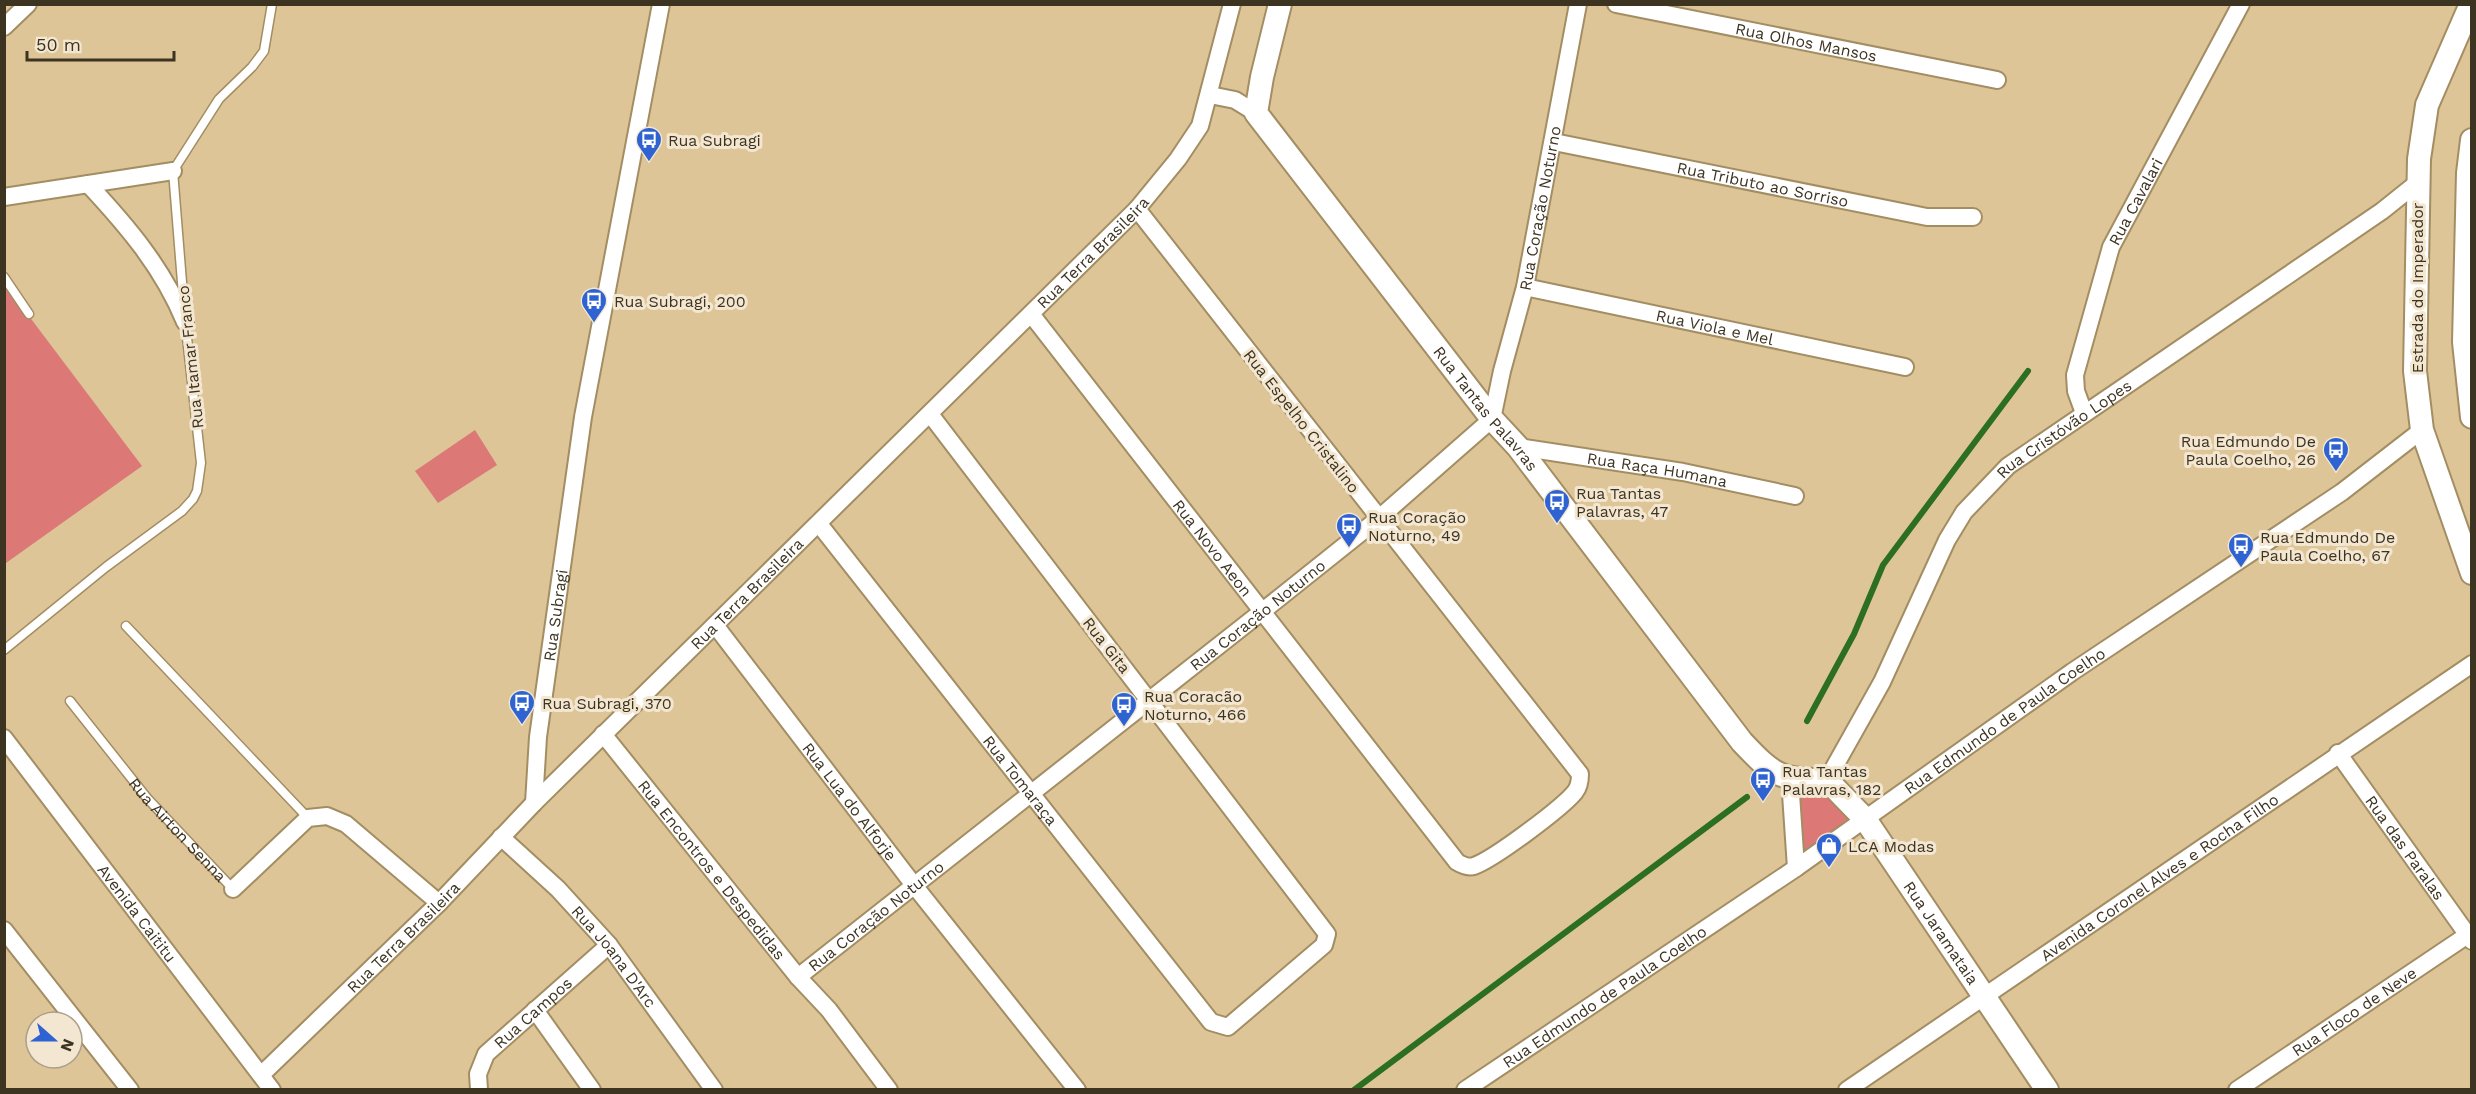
<svg xmlns="http://www.w3.org/2000/svg" width="2476" height="1094" viewBox="0 0 2476 1094" font-family="'Work Sans',sans-serif">
<style>
.green{fill:#dc7976}
.lines{fill:none;stroke-linecap:round;stroke-linejoin:round}
.stream{stroke:#2c6e22;stroke-width:6}
.lane-casing{stroke:#a38d62;stroke-width:11}
.street-casing{stroke:#a38d62;stroke-width:20}
.secondary-casing{stroke:#a38d62;stroke-width:26}
.lane{stroke:#fff;stroke-width:8}
.street{stroke:#fff;stroke-width:16}
.secondary{stroke:#fff;stroke-width:22}
.labels{text-anchor:middle;stroke-width:6;stroke-linejoin:round;paint-order:stroke}
.street-label{font-size:16px;fill:#3d3321;stroke:#f3e7d1}
.poi-label{font-size:16px;fill:#3d3321;stroke:#f3e7d1;text-anchor:start}
</style>
<rect width="100%" height="100%" fill="#ddc598"/>
<!-- green -->
<g class="green">
<polygon points="4,283 142,466 6,563 4,561"/>
<polygon points="475,430 497,465 438,503 415,471"/>
<polygon points="1824,789 1849,820 1803,851 1799,797 1813,796"/>
</g>
<g class="lines">
<!-- stream -->
<g class="stream">
<polyline points="1807,721 1854,634 1883,565 2028,371"/>
<polyline points="1354,1090 1747,797"/>
</g>
<defs>
<g id="lane">
<polyline points="4,277 29,314"/>
<polyline points="184,307 173,171 219,99 252,67 264,51 272,4"/>
<polyline points="126,626 308,818"/>
<polyline points="4,650 106,567 182,511 193,499 197,491 201,463 185,320"/>
<path id="s1" d="M70 701 147 798 233 889"/>
</g>
<g id="street">
<path id="s2" d="M1616 4 1997 80"/>
<polyline points="4,27 28,4"/>
<polyline points="1210,95 1235,100 1256,113"/>
<path id="s3" d="M1554 142 1927 217H1973"/>
<path d="M88 184C128 227 163 268 185 322"/>
<polyline points="4,197 173,171"/>
<path id="s4" d="M1525 287 1905 367"/>
<path id="s5" d="M1031 314 1457 862C1462 865 1468 868 1474 866 1494 859 1562 808 1575 792 1579 787 1580 781 1580 774L1137 209"/>
<path id="s6" d="M2084 413 2076 391 2075 375 2111 247 2241 4"/>
<path id="s7" d="M1518 447 1683 472 1795 496"/>
<path id="s8" d="M819 524 1211 1022 1228 1027 1324 945 1327 934 930 414"/>
<path id="s9" d="M715 625 913 884 1077 1090"/>
<path id="s10" d="M603 734 798 977 829 1010 889 1090"/>
<path id="s11" d="M4 738 272 1090"/>
<path id="s12" d="M2338 753 2472 941"/>
<polyline points="1790,779 1796,868"/>
<path id="s13" d="M1827 780 1882 682 1947 540 1964 512 2008 466 2382 211 2417 183"/>
<path id="s14" d="M534 803 538 737 583 417 661 4"/>
<path id="s15" d="M501 837 558 889 609 945 714 1090"/>
<polyline points="233,889 308,818 327,816 346,824 439,903"/>
<polyline points="4,930 130,1090"/>
<path id="s16" d="M798 977 1264 610 1378 519 1492 419 1502 371 1525 287 1578 4"/>
<polyline points="535,1010 592,1090"/>
<path id="s17" d="M261 1075 439 903 534 803 1137 209 1178 159 1200 126 1232 4"/>
<path id="s18" d="M479 1090 478 1074 486 1054 609 945"/>
<path id="s19" d="M1465 1090 1796 868 2072 672 2342 492 2422 430"/>
<path id="s20" d="M1847 1090 2472 664"/>
<path id="s21" d="M2237 1090 2472 932"/>
</g>
<g id="secondary">
<path id="s22" d="M1280 4 1262 77 1256 113 1492 419 1518 447 1742 742C1773 775 1781 781 1827 780L1865 819 2047 1090"/>
<polyline points="2471,4 2427,105 2419,159 2415,371 2422,430 2472,573"/>
<polyline points="2472,140 2468,173 2464,342 2472,417"/>
</g>
</defs>
<!-- lane casing -->
<use href="#lane" class="lane-casing"/>
<!-- street casing -->
<use href="#street" class="street-casing"/>
<!-- secondary casing -->
<use href="#secondary" class="secondary-casing"/>
<!-- lane -->
<use href="#lane" class="lane"/>
<!-- street -->
<use href="#street" class="street"/>
<!-- secondary -->
<use href="#secondary" class="secondary"/>
</g>
<!-- icons -->
<defs>
<symbol id="bus-pin" viewBox="-11 -11 22 30"><path d="M0 17L-7.5 6A9.5 9.5 0 1 1 7.5 6Z" fill="#2f63d2" stroke="#f3e7d1"/><path d="M-5-6H5V4H4V6H2V4H-2V6H-4V4H-5ZM-3.5-4V0h7V-4ZM-3.5 1.2v1.5H-2V1.2ZM2 1.2v1.5H3.5V1.2Z" fill="#fff"/></symbol>
<symbol id="shop-pin" viewBox="-11 -11 22 30"><path d="M0 17L-7.5 6A9.5 9.5 0 1 1 7.5 6Z" fill="#2f63d2" stroke="#f3e7d1"/><path d="M-5-2.5h2.3a2.7 3.5 0 0 1 5.4 0H5L5.5 6h-11ZM-1.5-2.5h3a1.5 2.3 0 0 0-3 0Z" fill="#fff"/></symbol>
</defs>
<g fill-rule="evenodd">
<use href="#bus-pin" x="634" y="125" width="30" height="40"/>
<use href="#bus-pin" x="579" y="286" width="30" height="40"/>
<use href="#bus-pin" x="2321" y="435" width="30" height="40"/>
<use href="#bus-pin" x="1542" y="487" width="30" height="40"/>
<use href="#bus-pin" x="1334" y="511" width="30" height="40"/>
<use href="#bus-pin" x="2226" y="531" width="30" height="40"/>
<use href="#bus-pin" x="507" y="688" width="30" height="40"/>
<use href="#bus-pin" x="1109" y="690" width="30" height="40"/>
<use href="#bus-pin" x="1748" y="765" width="30" height="40"/>
<use href="#shop-pin" x="1814" y="831" width="30" height="40"/>
</g>
<g class="labels">
<!-- street labels -->
<g class="street-label">
<text dy="6" stroke="none"><textPath href="#s2" startOffset="194">Rua Olhos Mansos</textPath></text>
<text dy="6" stroke="none"><textPath href="#s3" startOffset="213">Rua Tributo ao Sorriso</textPath></text>
<text dy="6" stroke="none"><textPath href="#s6" startOffset="224">Rua Cavalari</textPath></text>
<text dy="6" stroke="none"><textPath href="#s16" startOffset="1107">Rua Coração Noturno</textPath></text>
<text dy="6" stroke="none"><textPath href="#s17" startOffset="1170">Rua Terra Brasileira</textPath></text>
<text transform="translate(2417 288) rotate(-90)" y="6">Estrada do Imperador</text>
<text dy="6" stroke="none"><textPath href="#s4" startOffset="194">Rua Viola e Mel</textPath></text>
<text transform="translate(190 357) rotate(-96)" y="6">Rua Itamar Franco</text>
<text dy="6" stroke="none"><textPath href="#s22" startOffset="486">Rua Tantas Palavras</textPath></text>
<text transform="translate(1302 421) rotate(52)" y="6">Rua Espelho Cristalino</text>
<text dy="6" stroke="none"><textPath href="#s13" startOffset="432">Rua Cristóvão Lopes</textPath></text>
<text dy="6" stroke="none"><textPath href="#s7" startOffset="141">Rua Raça Humana</textPath></text>
<text dy="6" stroke="none"><textPath href="#s5" startOffset="296">Rua Novo Aeon</textPath></text>
<text dy="6" stroke="none"><textPath href="#s17" startOffset="684">Rua Terra Brasileira</textPath></text>
<text dy="6" stroke="none"><textPath href="#s16" startOffset="585">Rua Coração Noturno</textPath></text>
<text dy="6" stroke="none"><textPath href="#s14" startOffset="189">Rua Subragi</textPath></text>
<text transform="translate(1107 645) rotate(52)" y="6">Rua Gita</text>
<text dy="6" stroke="none"><textPath href="#s19" startOffset="654">Rua Edmundo de Paula Coelho</textPath></text>
<text dy="6" stroke="none"><textPath href="#s8" startOffset="326">Rua Tomaraça</textPath></text>
<text dy="6" stroke="none"><textPath href="#s9" startOffset="222">Rua Lua do Alforje</textPath></text>
<text dy="6" stroke="none"><textPath href="#s1" startOffset="168">Rua Airton Senna</textPath></text>
<text dy="6" stroke="none"><textPath href="#s12" startOffset="116">Rua das Paralas</textPath></text>
<text dy="6" stroke="none"><textPath href="#s10" startOffset="174">Rua Encontros e Despedidas</textPath></text>
<text dy="6" stroke="none"><textPath href="#s20" startOffset="378">Avenida Coronel Alves e Rocha Filho</textPath></text>
<text dy="6" stroke="none"><textPath href="#s11" startOffset="220">Avenida Caititu</textPath></text>
<text dy="6" stroke="none"><textPath href="#s16" startOffset="99">Rua Coração Noturno</textPath></text>
<text dy="6" stroke="none"><textPath href="#s22" startOffset="1196">Rua Jaramataia</textPath></text>
<text dy="6" stroke="none"><textPath href="#s17" startOffset="198">Rua Terra Brasileira</textPath></text>
<text dy="6" stroke="none"><textPath href="#s15" startOffset="165">Rua Joana D'Arc</textPath></text>
<text dy="6" stroke="none"><textPath href="#s19" startOffset="168">Rua Edmundo de Paula Coelho</textPath></text>
<text dy="6" stroke="none"><textPath href="#s18" startOffset="100">Rua Campos</textPath></text>
<text dy="6" stroke="none"><textPath href="#s21" startOffset="141">Rua Floco de Neve</textPath></text>
</g>
<!-- poi labels -->
<g class="poi-label">
<text x="668" y="146">Rua Subragi</text>
<text x="614" y="307">Rua Subragi, 200</text>
<text x="2316" y="447" text-anchor="end">Rua Edmundo De<tspan x="2316" dy="18">Paula Coelho, 26</tspan></text>
<text x="1576" y="499">Rua Tantas<tspan x="1576" dy="18">Palavras, 47</tspan></text>
<text x="1368" y="523">Rua Coração<tspan x="1368" dy="18">Noturno, 49</tspan></text>
<text x="2260" y="543">Rua Edmundo De<tspan x="2260" dy="18">Paula Coelho, 67</tspan></text>
<text x="1144" y="702">Rua Coracão<tspan x="1144" dy="18">Noturno, 466</tspan></text>
<text x="542" y="709">Rua Subragi, 370</text>
<text x="1782" y="777">Rua Tantas<tspan x="1782" dy="18">Palavras, 182</tspan></text>
<text x="1848" y="852">LCA Modas</text>
</g>
</g>
<!-- border -->
<rect width="2476" height="1094" fill="none" stroke="#3d3321" stroke-width="12"/>
<!-- north arrow -->
<g transform="translate(54 1040) rotate(111)"><circle r="28" fill="#f3e7d1" stroke="#aa9f8b" stroke-width="1.5"/>
<path d="M0-4.5L10 22L0 15L-10 22Z" fill="#2f63d2"/>
<text y="-9" font-size="16" font-weight="bold" text-anchor="middle" fill="#3d3321">N</text>
</g>
<!-- scale -->
<path d="M27 51v9h147v-9" fill="none" stroke="#3d3321" stroke-width="3"/>
<text x="36" y="51" font-size="18" fill="#3d3321" stroke="#f3e7d1" stroke-width="4.5" paint-order="stroke">50 m</text>
</svg>
